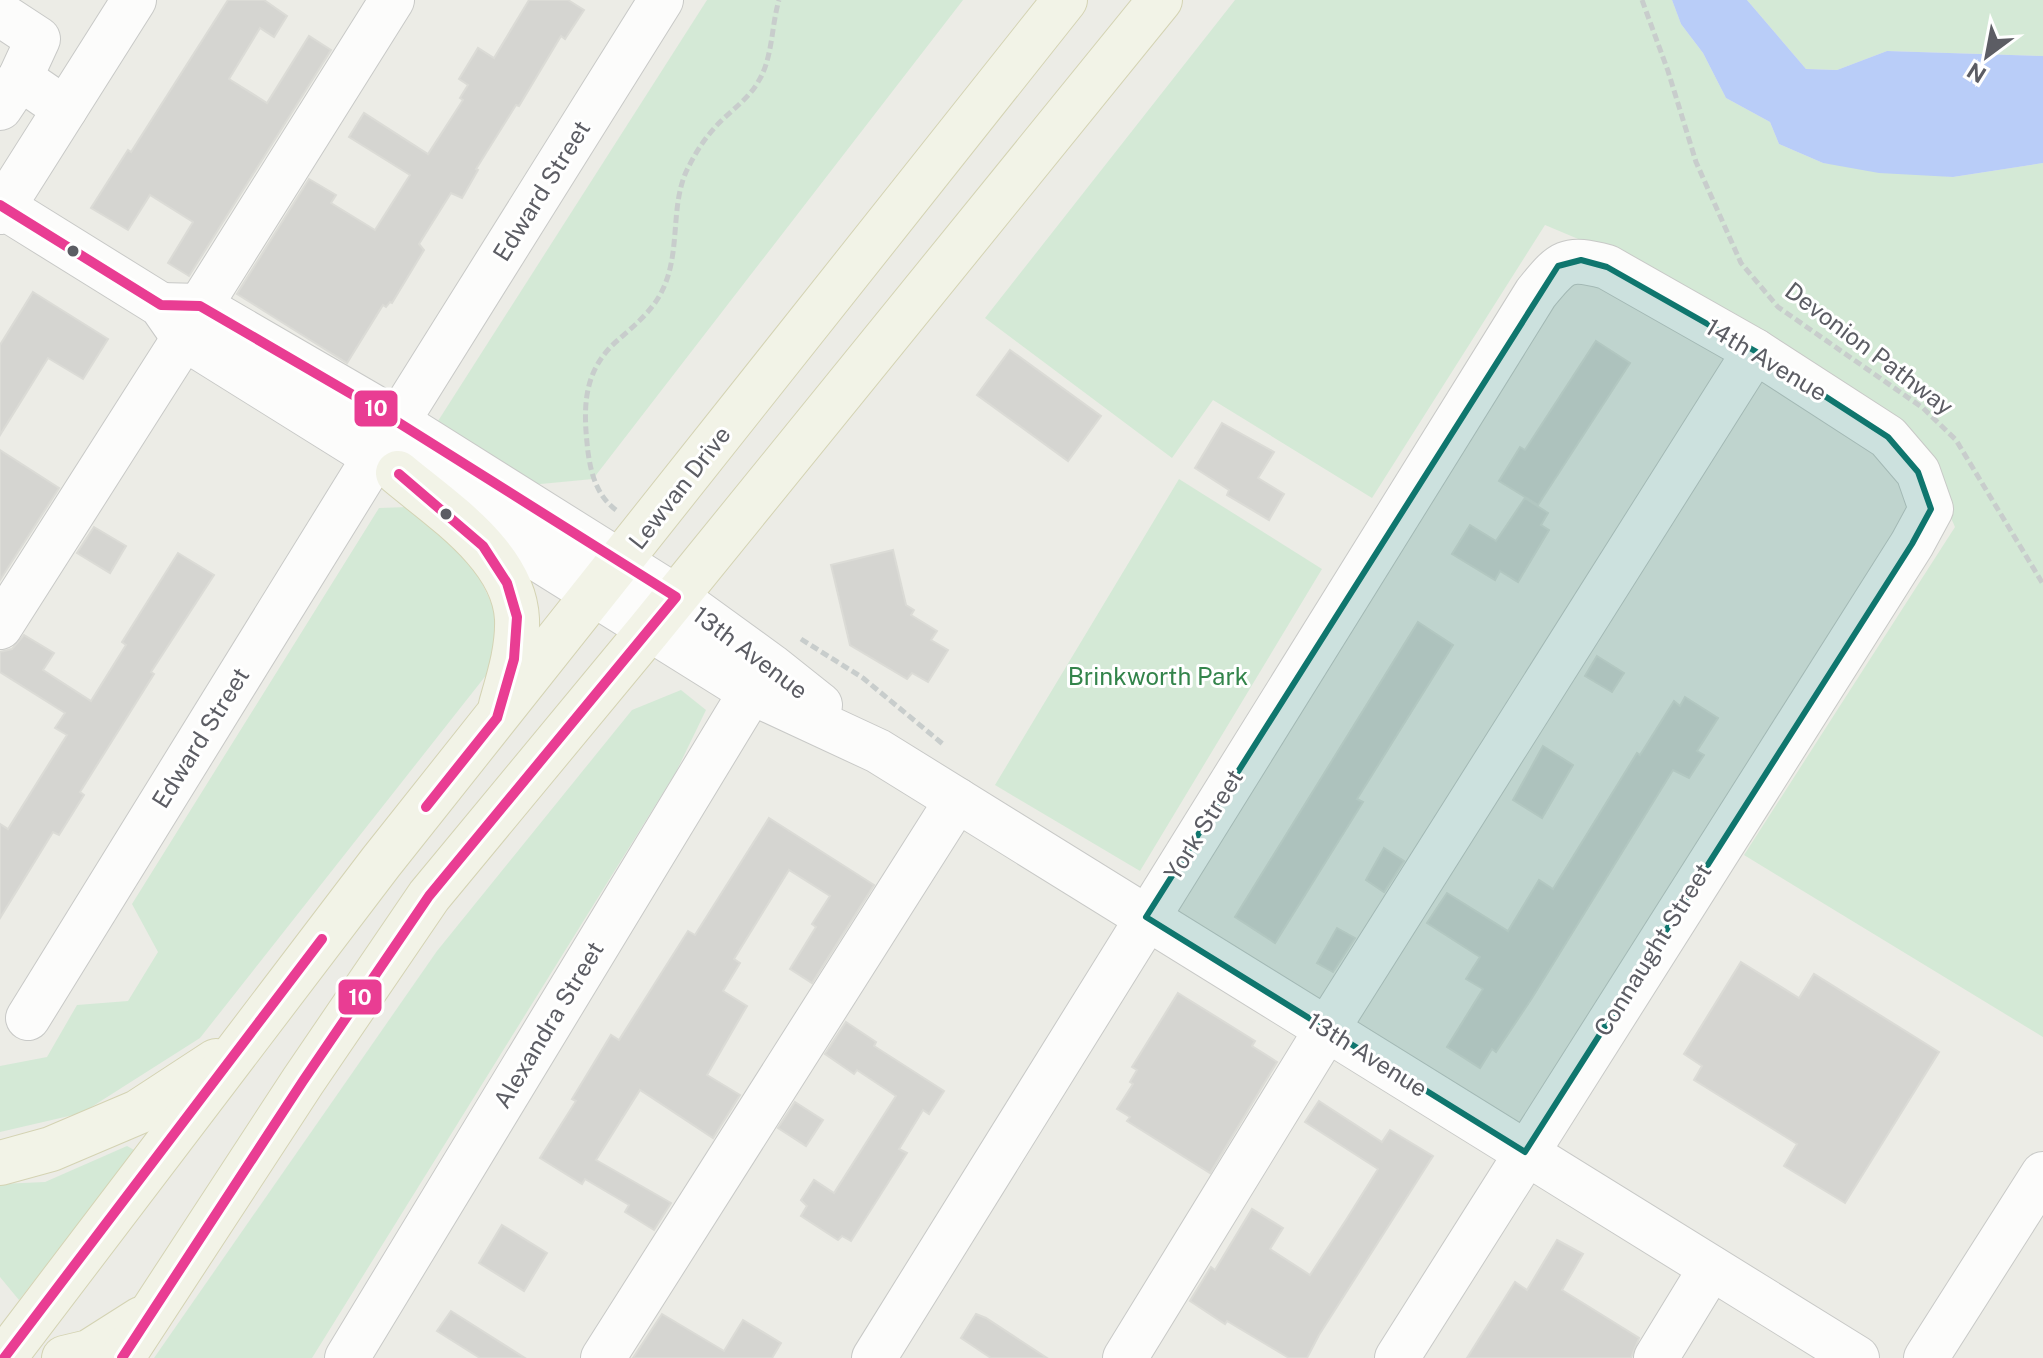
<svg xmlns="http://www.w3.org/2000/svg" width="2043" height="1358" viewBox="0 0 2043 1358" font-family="'Public Sans',sans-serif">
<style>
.green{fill:#d4e9d6}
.water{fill:#b9cdf8}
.building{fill:#d5d5d1;stroke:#dbdbd6;stroke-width:2}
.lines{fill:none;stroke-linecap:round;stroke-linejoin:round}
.minor-casing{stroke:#c8c9c7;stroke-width:46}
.major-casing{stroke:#d4d3b3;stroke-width:46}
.path{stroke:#c8cdcc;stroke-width:5;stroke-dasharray:8 4;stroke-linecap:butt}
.minor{stroke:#fcfcfb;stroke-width:44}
.major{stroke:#f2f3e7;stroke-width:44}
.bus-1-casing{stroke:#fff;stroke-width:16}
.bus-1{stroke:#e93d93;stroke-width:10}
.marked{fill:#0f766e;fill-opacity:0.2;stroke:#0f766e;stroke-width:6;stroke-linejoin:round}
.bus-dot{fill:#5c5d64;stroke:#fff;stroke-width:3}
.labels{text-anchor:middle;stroke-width:6;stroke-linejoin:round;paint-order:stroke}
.street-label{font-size:24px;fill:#5c5d64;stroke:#fff}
.park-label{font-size:24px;fill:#33844b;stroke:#fff}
.line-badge{stroke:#fff;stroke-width:3}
.badge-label{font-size:22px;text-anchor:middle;font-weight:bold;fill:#fff}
</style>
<rect width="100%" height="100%" fill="#ecece6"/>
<!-- green -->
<g class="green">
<polygon points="707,0 963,0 593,479 530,485 438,421"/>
<polygon points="1235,0 1672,0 1681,24 1703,53 1726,98 1770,122 1779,144 1823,163 1953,177 2043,163 2043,1037 1744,855 1955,527 1913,432 1671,278 1545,225 1372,498 1213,400 1172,458 985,318"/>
<polygon points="1747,0 2043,0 2043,56 1887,51 1837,70 1806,69"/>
<polygon points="1179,479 1322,569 1140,871 995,785"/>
<polygon points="408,507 469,556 498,617 491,669 200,1038 82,1113 0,1132 0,1066 47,1057 77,1005 128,1001 158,952 132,904 379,508"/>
<polygon points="681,690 706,710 676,772 312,1358 154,1358 437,951 632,710"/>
<polygon points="127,1146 136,1151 19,1300 0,1277 0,1184 45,1182"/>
</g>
<!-- water -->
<polygon class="water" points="1672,0 1747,0 1806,69 1837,70 1887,51 2043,56 2043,163 1953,177 1879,173 1823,163 1779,144 1770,122 1726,98 1703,53 1681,24"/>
<!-- building -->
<g class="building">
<polygon points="228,0 264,0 287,16 274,37 260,28 229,79 267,103 309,36 331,50 189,276 168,263 193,222 150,195 128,230 91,208 128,150 131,152"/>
<polygon points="529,0 568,0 584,10 565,39 561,36 519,106 516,105 476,169 478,170 462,198 451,193 419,244 424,250 392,303 390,302 386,307 383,305 347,363 237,294 309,179 336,195 331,203 375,230 410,175 349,137 364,113 428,154 463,100 460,98 468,85 459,79 478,48 494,58"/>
<polygon points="33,292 108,339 83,379 48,358 0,435 0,345"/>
<polygon points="1596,341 1630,363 1538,505 1499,481 1520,447 1525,450"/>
<polygon points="1010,350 1101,416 1068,461 977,395"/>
<polygon points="1222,423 1274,452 1258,478 1284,494 1269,520 1227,495 1229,490 1195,468"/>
<polygon points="0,450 59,488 0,580"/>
<polygon points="1525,498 1548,513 1541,525 1549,530 1518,582 1500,571 1495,580 1452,554 1470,525 1496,541"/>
<polygon points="94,527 126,546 110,573 77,553"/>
<polygon points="893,550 906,605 914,610 911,615 937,631 931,640 948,650 928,682 912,673 907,679 850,645 831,565"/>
<polygon points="178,553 214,575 151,672 154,674 80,792 84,795 59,835 53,832 0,918 0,824 8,829 67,735 55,728 65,713 0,672 0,652 12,649 24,635 54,653 43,670 91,701 126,645 122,642"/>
<polygon points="1418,622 1453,645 1357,799 1363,802 1275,943 1235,917"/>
<polygon points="1597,656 1624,673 1612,692 1585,676"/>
<polygon points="1685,697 1718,718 1697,751 1704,755 1689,778 1673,770 1532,998 1496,1052 1492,1049 1480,1068 1447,1047 1483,989 1466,979 1480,957 1427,923 1447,893 1508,931 1539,880 1553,889 1637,753 1640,755 1674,701 1680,706"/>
<polygon points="1543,746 1573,765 1542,818 1513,800"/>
<polygon points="769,818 874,885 812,983 790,969 816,927 812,924 830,896 789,870 734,959 740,963 723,991 747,1006 707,1075 740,1095 713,1138 640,1090 596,1160 671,1203 654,1230 625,1212 629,1205 585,1179 582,1184 540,1158 576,1101 572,1099 611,1035 619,1040 688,931 695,935"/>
<polygon points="1384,848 1404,861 1384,892 1366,880"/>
<polygon points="1337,928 1355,938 1333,972 1317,963"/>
<polygon points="1741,962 1799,998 1814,974 1939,1052 1845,1203 1784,1166 1797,1144 1694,1080 1702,1066 1684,1054"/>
<polygon points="1178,993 1255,1041 1252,1046 1277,1062 1210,1173 1127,1121 1130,1117 1117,1109 1133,1084 1130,1082 1137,1070 1132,1067"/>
<polygon points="846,1022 876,1042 874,1046 944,1091 929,1114 923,1110 899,1149 907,1153 851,1241 842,1236 838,1240 801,1216 807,1206 801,1200 814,1180 834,1193 896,1096 857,1070 854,1074 825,1054"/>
<polygon points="1319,1101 1382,1142 1390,1130 1433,1156 1319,1335 1307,1358 1289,1358 1227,1321 1225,1324 1190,1301 1211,1267 1215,1270 1252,1209 1283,1228 1270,1249 1310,1275 1346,1220 1378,1169 1305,1122"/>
<polygon points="795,1102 823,1120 806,1146 778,1128"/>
<polygon points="502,1225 547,1253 524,1291 479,1263"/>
<polygon points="1557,1240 1583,1254 1562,1290 1639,1338 1631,1358 1467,1358 1515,1282 1527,1290"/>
<polygon points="451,1311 525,1358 480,1358 437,1331"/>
<polygon points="662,1314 724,1351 743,1320 781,1343 772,1358 633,1358"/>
<polygon points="976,1314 986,1318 1047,1358 991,1358 961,1338"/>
</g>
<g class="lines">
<defs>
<g id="minor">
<polyline points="0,14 38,39 20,78"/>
<polyline points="0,108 20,78 65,109"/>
<polyline points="0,205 161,305 184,338 751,692 878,751 1857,1358"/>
<polyline points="0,212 134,0"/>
<polyline points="161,305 200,306 372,406 676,597 771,666 820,705"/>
<polyline points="200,306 392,0"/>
<polyline points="397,422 661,0"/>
<polyline points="0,627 184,338"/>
<polyline points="28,1018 374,458"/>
<polyline points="347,1358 751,692"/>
<polyline points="603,1358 957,800"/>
<path d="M874 1358 1536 293C1562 261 1566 256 1607 267L1755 351 1888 437 1918 472 1931 509 1912 544 1397 1358"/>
<polyline points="1125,1358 1327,1029 1755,351"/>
<polyline points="1656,1358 1711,1268"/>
<polyline points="1926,1358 2043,1174"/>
</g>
<g id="major">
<path d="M398 473C442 510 514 556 517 619 518 649 509 677 501 705"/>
<polyline points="0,1163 51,1149 138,1112 216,1061"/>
<polyline points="4,1358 381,862 1065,0"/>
<polyline points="64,1358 89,1352 141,1319"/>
<polyline points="122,1358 303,1081 429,896 649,630 1160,0"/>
</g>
</defs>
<!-- minor casing -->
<use href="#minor" class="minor-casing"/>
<!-- major casing -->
<use href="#major" class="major-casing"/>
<!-- path -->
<g class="path">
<polyline points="1642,0 1668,71 1696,162 1741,263 1778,307 1923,408 1956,440 2043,584"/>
<path d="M616 510C597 496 591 474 588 452 583 409 582 371 618 340 634 326 653 310 662 291 681 253 670 209 686 172 695 153 706 136 720 122 733 109 749 98 758 82 773 58 771 27 779 0"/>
<polyline points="801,639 863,678 944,745"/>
</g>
<!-- minor -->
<use href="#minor" class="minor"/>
<!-- major -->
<use href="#major" class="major"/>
<defs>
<g id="bus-1">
<polyline points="0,205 161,305 200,306 372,406 676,597 429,896 303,1081 122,1358"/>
<polyline points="399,474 483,546 507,583 517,617 514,659 497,718 426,807"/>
<polyline points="4,1358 322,939"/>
</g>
</defs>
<!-- bus-1 casing -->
<use href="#bus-1" class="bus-1-casing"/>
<!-- bus-1 -->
<use href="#bus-1" class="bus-1"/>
</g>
<!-- marked area -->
<path class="marked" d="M1581 260 1607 267 1755 351 1888 437 1918 472 1931 509 1912 544 1525 1152 1146 917 1558 266Z"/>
<!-- markers -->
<g class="bus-dot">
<circle cx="73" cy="251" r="7"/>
<circle cx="446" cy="514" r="7"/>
</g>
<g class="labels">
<!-- street labels -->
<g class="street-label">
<text transform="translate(542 191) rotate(-58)" y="8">Edward Street</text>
<text transform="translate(1869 349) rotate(37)" y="8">Devonion Pathway</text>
<text transform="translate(1766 360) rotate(31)" y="8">14th Avenue</text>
<text transform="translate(680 488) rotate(-52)" y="8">Lewvan Drive</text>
<text transform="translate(750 653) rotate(37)" y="8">13th Avenue</text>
<text transform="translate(201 738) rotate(-58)" y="8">Edward Street</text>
<text transform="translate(1204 825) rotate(-58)" y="8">York Street</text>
<text transform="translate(1653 950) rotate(-58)" y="8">Connaught Street</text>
<text transform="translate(549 1025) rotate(-59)" y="8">Alexandra Street</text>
<text transform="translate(1367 1055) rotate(32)" y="8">13th Avenue</text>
</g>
<!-- park labels -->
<g class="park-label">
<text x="1158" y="685">Brinkworth Park</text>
</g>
</g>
<g class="line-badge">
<rect x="353" y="389" width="46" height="39" rx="8" fill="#e93d93"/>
<rect x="337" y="978" width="46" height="38" rx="8" fill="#e93d93"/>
</g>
<g class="badge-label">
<text x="376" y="416">10</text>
<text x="360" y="1005">10</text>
</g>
<!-- north arrow -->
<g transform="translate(1987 56) rotate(212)" stroke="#ffffff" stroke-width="6" paint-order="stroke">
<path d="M0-6L14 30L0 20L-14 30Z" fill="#5c5d64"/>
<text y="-12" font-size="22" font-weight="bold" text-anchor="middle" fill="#5c5d64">N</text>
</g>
</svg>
